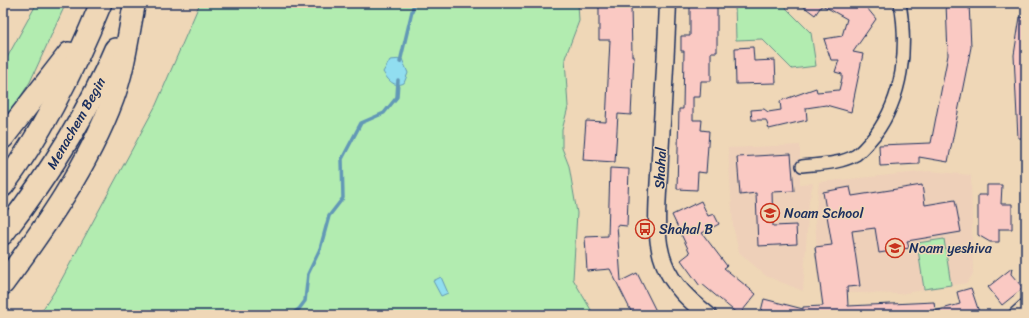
<svg xmlns="http://www.w3.org/2000/svg" width="1029" height="318" viewBox="0 0 1029 318" font-family="Sriracha,sans-serif">
<style>
.built{fill:#eed0b9}
.green{fill:#b2ecb0;stroke:#668e87}
.water{fill:#91def0;stroke:#6298b6}
.lines{fill:none;stroke-linecap:round;stroke-linejoin:round}
.stream{stroke:#6298b6;stroke-width:3.5}
.building{fill:#fac9c3;stroke:#1b2f5e}
.street-casing{stroke:#1b2f5e;stroke-width:14}
.secondary-casing{stroke:#1b2f5e;stroke-width:19}
.highway-casing{stroke:#1b2f5e;stroke-width:24}
.street{stroke:#efd7b7;stroke-width:11}
.secondary{stroke:#efd7b7;stroke-width:16}
.highway{stroke:#efd7b7;stroke-width:21}
.labels{text-anchor:middle;stroke-width:3;stroke-linejoin:round;paint-order:stroke}
.street-label{font-size:14px;fill:#1b2f5e;stroke:#efd7b7}
.poi-label{font-size:14px;fill:#1b2f5e;stroke:#efd7b7;text-anchor:start}
</style>
<rect width="100%" height="100%" fill="#efd7b7"/>
<filter id="ink" filterUnits="userSpaceOnUse"><feTurbulence type="fractalNoise" baseFrequency=".025" numOctaves="2"/><feDisplacementMap in="SourceGraphic" scale="8" xChannelSelector="R" yChannelSelector="G"/><feConvolveMatrix kernelMatrix="1 2 1 2 8 2 1 2 1" color-interpolation-filters="sRGB"/></filter>
<g filter="url(#ink)">
<!-- built -->
<g class="built">
<polygon points="800,145 800,184 813,183 809,201 803,291 766,276 739,252 733,226 728,148"/>
<polygon points="930,171 971,175 973,274 967,283 899,294 820,292 815,222 819,182"/>
</g>
<!-- green -->
<g class="green">
<polygon points="37,3 66,3 30,82 3,124 3,65"/>
<polygon points="200,3 578,3 579,21 565,58 568,107 562,130 562,148 569,166 577,213 573,279 594,315 39,315 58,286 156,105"/>
<polygon points="735,3 787,3 786,8 811,33 816,66 792,69 762,39 736,40"/>
<polygon points="944,239 951,285 924,289 917,243"/>
</g>
<!-- water -->
<g class="water">
<path d="M402 59 408 73 404 83C394 88 388 80 383 72L390 60Z"/>
<polygon points="441,277 448,293 441,296 433,281"/>
</g>
<g class="lines">
<!-- stream -->
<g class="stream">
<polyline points="400,62 414,3"/>
<polyline points="291,315 299,309 305,301 308,274 320,249 329,216 343,198 342,159 361,123 384,113 397,97 398,80"/>
</g>
</g>
<!-- building -->
<g class="building">
<polygon points="690,3 717,3 717,52 711,52 711,81 701,81 700,97 693,97 693,120 702,120 701,130 709,131 706,173 698,172 697,190 677,189 679,109 683,109 684,51 681,51 681,36 690,36"/>
<polygon points="799,3 863,3 876,19 853,52 863,54 851,112 826,105 806,108 807,120 769,129 766,120 752,120 751,110 764,109 768,112 781,110 780,101 816,88 817,92 839,90 842,78 842,74 835,72 839,60 831,60 824,39 842,36 847,19 822,5 815,15"/>
<polygon points="946,3 969,3 971,47 948,162 919,157 919,164 880,166 879,145 931,143 948,55"/>
<polygon points="599,6 631,6 632,56 634,56 631,115 618,114 615,162 583,160 586,121 606,122 610,40 599,40"/>
<polygon points="1020,17 1026,18 1026,138 1018,138 1014,55"/>
<polygon points="753,47 754,61 775,60 776,83 736,84 735,48"/>
<polygon points="791,154 794,191 772,192 773,226 796,225 797,244 758,246 756,193 740,195 737,157"/>
<polygon points="610,168 629,169 627,226 617,225 621,281 637,273 658,315 633,315 610,269 587,271 585,237 608,236"/>
<polygon points="922,185 925,205 955,200 961,232 907,241 909,248 879,253 875,228 852,231 860,286 847,287 848,306 934,302 935,311 960,304 957,292 971,288 980,315 760,315 764,299 803,309 803,307 823,306 815,247 832,245 823,192 850,187 852,196"/>
<polygon points="987,185 1002,185 1001,204 1012,204 1012,229 999,229 999,242 990,242 978,235 978,195 987,195"/>
<polygon points="701,201 708,216 714,214 719,224 702,233 727,266 724,268 756,294 739,315 702,284 700,286 681,260 690,253 672,215"/>
<polygon points="1012,268 1011,274 1023,288 1002,305 988,287"/>
</g>
<g class="lines">
<defs>
<path id="street" d="M802 166C820 164 840 164 856 155 863 150 870 141 875 135 903 97 908 49 900 3"/>
<g id="secondary">
<path d="M668 3C666 54 663 106 660 157 659 189 652 233 664 263 672 285 690 301 708 315"/>
<polyline points="1017,315 1026,307"/>
</g>
<g id="highway">
<polyline points="3,138 69,53"/>
<path d="M3 186C44 131 75 67 101 3"/>
<path d="M3 234C47 177 87 116 115 49"/>
<path d="M3 284C45 227 88 166 113 99 124 70 128 37 134 6"/>
</g>
</defs>
<!-- street casing -->
<use href="#street" class="street-casing"/>
<!-- secondary casing -->
<use href="#secondary" class="secondary-casing"/>
<!-- highway casing -->
<use href="#highway" class="highway-casing"/>
<!-- street -->
<use href="#street" class="street"/>
<!-- secondary -->
<use href="#secondary" class="secondary"/>
<!-- highway -->
<use href="#highway" class="highway"/>
</g>
</g>
<!-- icons -->
<defs>
<symbol id="school-ring" viewBox="-11 -11 22 22"><circle r="9.5" fill="#efd7b7" stroke="#c8321e" stroke-width="1.5"/><path d="M0-5L7-2L0 1L-7-2ZM-4 1L0 2.5L4 1V4Q0 6-4 4Z" fill="#c8321e"/></symbol>
<symbol id="bus-ring" viewBox="-11 -11 22 22"><circle r="9.5" fill="#efd7b7" stroke="#c8321e" stroke-width="1.5"/><path d="M-5-6H5V4H4V6H2V4H-2V6H-4V4H-5ZM-3.5-4V0h7V-4ZM-3.5 1.2v1.5H-2V1.2ZM2 1.2v1.5H3.5V1.2Z" fill="#c8321e"/></symbol>
</defs>
<g fill-rule="evenodd">
<use href="#school-ring" x="759" y="202" width="22" height="22"/>
<use href="#bus-ring" x="634" y="218" width="22" height="22"/>
<use href="#school-ring" x="884" y="237" width="22" height="22"/>
</g>
<g class="labels">
<!-- street labels -->
<g class="street-label">
<text transform="translate(76 123) rotate(-60)" y="5">Menachem Begin</text>
<text transform="translate(660 168) rotate(-87)" y="5">Shahal</text>
</g>
<!-- poi labels -->
<g class="poi-label">
<text x="784" y="218">Noam School</text>
<text x="659" y="234">Shahal B</text>
<text x="909" y="253">Noam yeshiva</text>
</g>
</g>
<!-- margin -->
<rect width="1029" height="318" fill="none" stroke="#efd7b7" stroke-width="16"/>
<rect x="8" y="8" width="1013" height="302" fill="none" stroke="#1b2f5e" stroke-width="1.5" filter="url(#ink)"/>
</svg>
